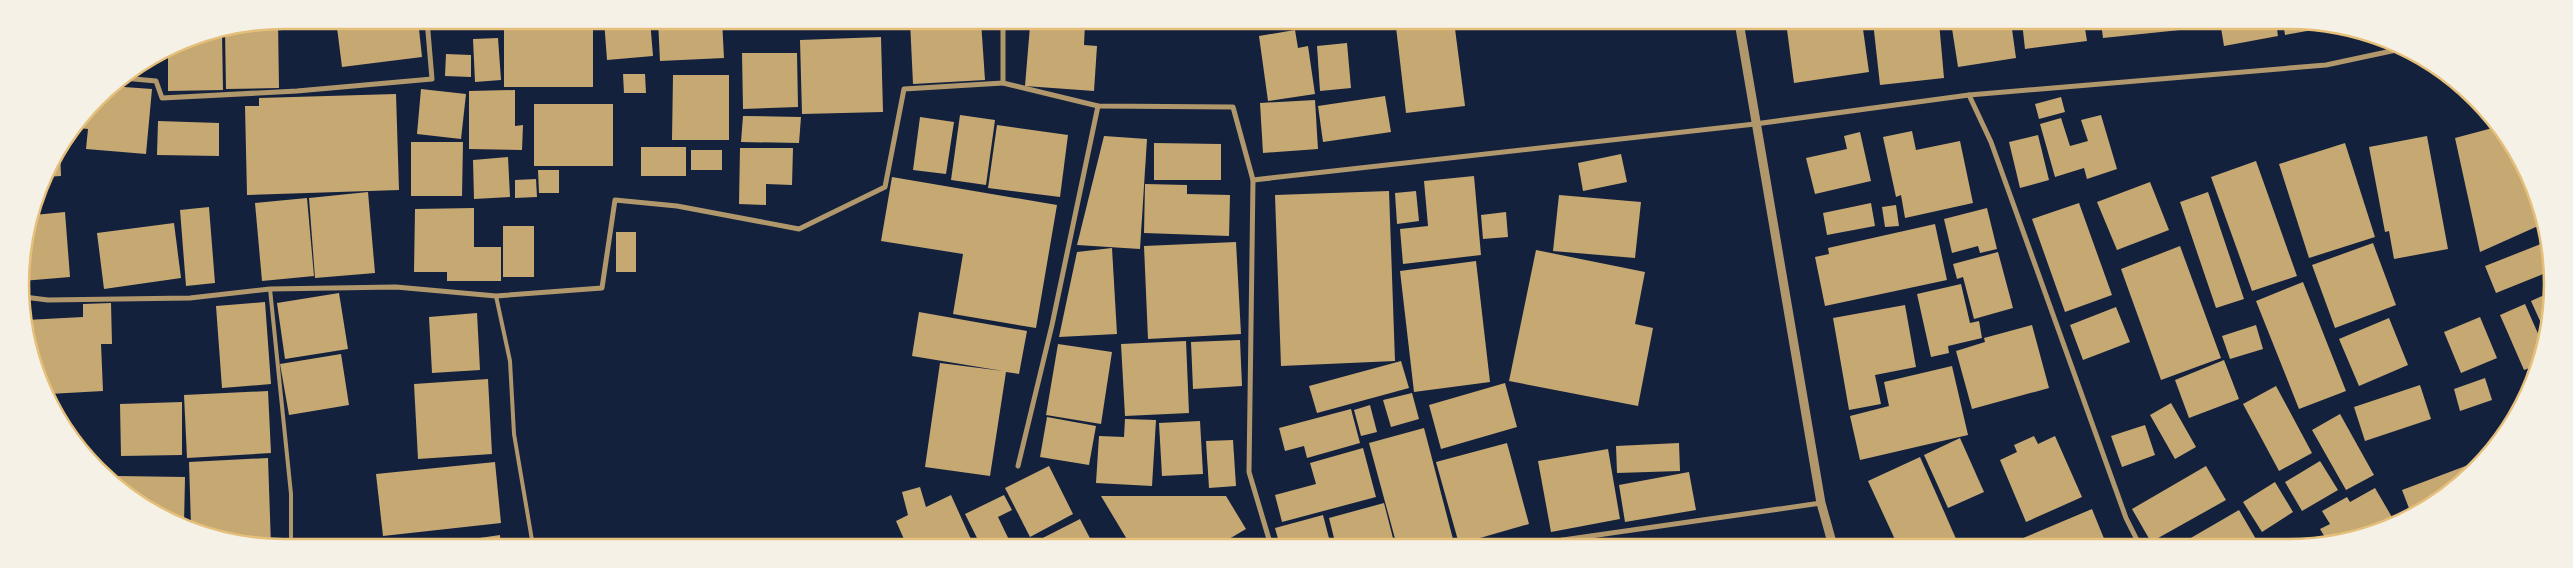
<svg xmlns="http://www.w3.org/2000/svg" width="2573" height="568" viewBox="0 0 2573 568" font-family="'DM Sans',sans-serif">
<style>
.building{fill:#c6a872}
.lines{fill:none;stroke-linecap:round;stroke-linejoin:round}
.service{stroke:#b1986c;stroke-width:4}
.minor{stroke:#b1986c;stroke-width:5}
.tertiary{stroke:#b1986c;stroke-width:9}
.rim{fill:none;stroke:#e5c07b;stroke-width:2.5}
</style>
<rect width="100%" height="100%" fill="#14213d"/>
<!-- building -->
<g class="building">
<polygon points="336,20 418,20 422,57 342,67"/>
<polygon points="438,20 507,20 507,22 439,29"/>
<rect x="512" y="20" width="46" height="2"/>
<polygon points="604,20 650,20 653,56 607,60"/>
<polygon points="658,20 722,20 724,58 660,61"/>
<polygon points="278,21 279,88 226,89 225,32"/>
<rect x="743" y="21" width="68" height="1"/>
<polygon points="910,21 981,21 985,80 913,84"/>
<polygon points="1016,21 1105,21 1105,25 1085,23 1084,45 1097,46 1094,91 1025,86 1030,26 1016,25"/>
<polygon points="1334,21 1377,21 1377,22 1335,29"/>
<polygon points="1454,21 1465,106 1406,113 1396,27"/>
<polygon points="1786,22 1862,22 1869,72 1794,83"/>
<polygon points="1873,22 1939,22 1944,78 1880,85"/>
<polygon points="1951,22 2011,22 2016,58 1958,67"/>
<polygon points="2022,22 2084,22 2087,41 2025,49"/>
<polygon points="2101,22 2179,22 2180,30 2103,38"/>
<polygon points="2220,22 2276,22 2278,36 2224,46"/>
<polygon points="2283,22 2324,22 2335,26 2285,35"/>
<polygon points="593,26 593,87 504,87 504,27"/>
<polygon points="1295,30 1298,48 1308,46 1315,94 1268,101 1259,36"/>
<polygon points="222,32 223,90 168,91 168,50 183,40"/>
<polygon points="881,37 883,112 802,114 800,40"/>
<polygon points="498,38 501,80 475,82 473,39"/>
<polygon points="1347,43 1351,88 1320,91 1317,46"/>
<polygon points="742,53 797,53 798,107 743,109"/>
<polygon points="446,54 471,55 471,77 445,76"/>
<polygon points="623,74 645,74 646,93 624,93"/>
<polygon points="673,75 729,75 729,140 672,140"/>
<polygon points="110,86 152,89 146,154 86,149 88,129 79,128 80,125"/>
<polygon points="421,89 466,94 461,139 417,134"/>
<polygon points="515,90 515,126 523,125 522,150 469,149 469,91"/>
<polygon points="396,94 399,190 247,195 245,106 259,106 259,98"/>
<polygon points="1385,96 1391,132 1323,142 1318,106"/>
<polygon points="2061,97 2065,112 2039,119 2035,104"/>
<polygon points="1315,100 1318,149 1263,153 1260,103"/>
<rect x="534" y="104" width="79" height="62"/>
<polygon points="960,115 995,120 986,185 951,180"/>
<polygon points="2101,115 2117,169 2087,179 2084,168 2055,177 2040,124 2061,118 2070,146 2088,141 2081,120"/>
<polygon points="743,116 801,117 799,143 741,142"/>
<polygon points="920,117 954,122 946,174 913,170"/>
<polygon points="158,121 219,123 219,156 157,155"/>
<polygon points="997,125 1068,135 1060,197 988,188"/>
<polygon points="2500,126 2544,216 2545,223 2480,252 2455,138"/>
<polygon points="1912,131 1916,150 1960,141 1973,203 1905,218 1901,195 1896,197 1883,137"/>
<polygon points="1860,132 1871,181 1815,194 1806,158 1847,149 1844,136"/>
<polygon points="2038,135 2049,180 2020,188 2009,142"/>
<polygon points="1104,136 1147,139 1140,249 1077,245"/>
<polygon points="2427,136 2448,249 2394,259 2389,231 2385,232 2369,147"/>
<polygon points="411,142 463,142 462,196 411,196"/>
<polygon points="1154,143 1221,144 1221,180 1154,180"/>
<polygon points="2345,143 2375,237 2309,258 2279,164"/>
<rect x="641" y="147" width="45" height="29"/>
<polygon points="740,148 793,148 792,185 766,184 766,205 739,204"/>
<polygon points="60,150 61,176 45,177 47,167"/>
<rect x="691" y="150" width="31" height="20"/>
<polygon points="1621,154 1627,182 1583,191 1578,163"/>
<polygon points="508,157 510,197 474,199 473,160"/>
<polygon points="2256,161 2297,276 2252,291 2211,177"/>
<polygon points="538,170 559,170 559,193 539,193"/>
<polygon points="1474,176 1481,255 1403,264 1400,229 1428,226 1424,181"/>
<polygon points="892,177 1057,205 1036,328 953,314 963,254 881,241"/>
<polygon points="536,179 537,197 515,198 515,180"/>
<polygon points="2150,182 2169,230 2117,250 2097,202"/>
<polygon points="1145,184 1187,185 1187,194 1230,195 1229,236 1144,233"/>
<polygon points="1389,191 1395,361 1281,366 1275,195"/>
<polygon points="1416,191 1419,221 1397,224 1395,193"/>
<polygon points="368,192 375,273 315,278 309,198"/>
<polygon points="2208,192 2244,299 2216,308 2180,202"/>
<polygon points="1559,195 1641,202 1635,258 1553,251"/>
<polygon points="307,198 314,276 262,281 255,203"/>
<polygon points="1871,203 1875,226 1827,235 1823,213"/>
<polygon points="2079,203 2112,295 2065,312 2032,219"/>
<polygon points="1896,205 1899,226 1885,227 1882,207"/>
<polygon points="209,207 215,283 186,286 180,210"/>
<polygon points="474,208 474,247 501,247 501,281 447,281 447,272 414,272 415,209"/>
<polygon points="1987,208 1997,249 1980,253 1978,246 1952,253 1944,219"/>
<polygon points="65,212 70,277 22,281 21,266 34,215"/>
<polygon points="1506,212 1508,237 1483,239 1481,215"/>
<polygon points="174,223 181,278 104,289 97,233"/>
<polygon points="1935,224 1947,280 1825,306 1815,257 1829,254 1828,248"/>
<rect x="503" y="226" width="31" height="51"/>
<rect x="616" y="232" width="20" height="40"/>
<polygon points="1236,242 1241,334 1148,339 1144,246"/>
<polygon points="2546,242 2548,272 2496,293 2485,266"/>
<polygon points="2373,243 2396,305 2335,328 2312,265"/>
<polygon points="2180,246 2221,358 2161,380 2121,269"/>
<polygon points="1112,248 1117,334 1059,337 1077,252"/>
<polygon points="1536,250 1645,272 1635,324 1653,328 1638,406 1509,381"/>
<polygon points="1998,252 2013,308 1974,319 1963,277 1957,279 1953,264"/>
<polygon points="1476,261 1490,382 1414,392 1400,271"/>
<polygon points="2303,282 2346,391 2299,409 2256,301"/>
<polygon points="1961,284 1970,323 1979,321 1982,338 1948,346 1949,353 1931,357 1917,294"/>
<polygon points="339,293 348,349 285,359 277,303"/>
<polygon points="2549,293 2551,319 2546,334 2531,301"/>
<polygon points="265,302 271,384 222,388 216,306"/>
<polygon points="111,303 112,344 101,344 103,391 49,394 29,353 26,320 83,317 83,304"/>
<polygon points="2525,304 2543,345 2537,365 2524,370 2500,315"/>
<polygon points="1905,305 1916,367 1875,375 1881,404 1849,410 1833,318"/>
<polygon points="2116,307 2130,342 2083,360 2070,325"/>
<polygon points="919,312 1027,331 1019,374 1006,372 990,476 925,467 940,363 1003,371 912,356"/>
<polygon points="477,313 480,370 432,373 429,317"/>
<polygon points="2480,317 2497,358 2461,373 2444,332"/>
<polygon points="2389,318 2408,365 2359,386 2339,339"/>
<polygon points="2032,325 2049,388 1972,409 1956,351 1985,342 1984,338"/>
<polygon points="2256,325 2263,349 2230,359 2222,336"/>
<polygon points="1240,340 1242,386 1193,389 1191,342"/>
<polygon points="1186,341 1189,413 1125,416 1121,344"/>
<polygon points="1058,344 1112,352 1101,424 1046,415"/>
<polygon points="341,354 349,405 289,415 280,364"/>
<polygon points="2224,360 2239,399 2189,418 2175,380"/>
<polygon points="1401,361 1409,388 1317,413 1309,386"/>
<polygon points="1952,366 1968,435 1860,460 1850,416 1889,406 1884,382"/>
<polygon points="2485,378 2492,400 2460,411 2454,389"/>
<polygon points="488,379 492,454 418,459 414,384"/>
<polygon points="1505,383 1517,427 1441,449 1429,405"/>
<polygon points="2420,385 2431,419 2365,441 2354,407"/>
<polygon points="2276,386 2312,453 2279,471 2243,404"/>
<polygon points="268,391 271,453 187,458 184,395"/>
<polygon points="1412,393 1419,419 1391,427 1383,400"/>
<polygon points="182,402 182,455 121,456 120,404"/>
<polygon points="2171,403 2196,447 2175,459 2150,415"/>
<polygon points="1370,405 1377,432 1361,436 1354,410"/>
<polygon points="1351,409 1360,443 1307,458 1304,446 1285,451 1279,428"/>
<polygon points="2340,414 2374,475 2346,490 2312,430"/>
<polygon points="1047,417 1096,426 1089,465 1040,457"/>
<polygon points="1125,419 1156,420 1152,486 1096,483 1099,436 1124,437"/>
<polygon points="1200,421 1203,474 1162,476 1159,423"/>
<polygon points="2145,425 2155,455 2122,467 2111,436"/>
<polygon points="1424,428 1454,543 1446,546 1397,546 1369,443"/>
<polygon points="2034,436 2038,444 2055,436 2082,497 2026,522 2000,460 2017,452 2014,445"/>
<polygon points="1960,438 1984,492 1948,508 1924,455"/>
<polygon points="1233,440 1236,486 1209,488 1206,441"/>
<polygon points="1507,443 1529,524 1459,544 1436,462"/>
<polygon points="1679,443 1680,471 1617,473 1616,446"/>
<polygon points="1363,448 1376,497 1282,522 1275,495 1316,484 1310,463"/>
<polygon points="1608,449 1620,519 1551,532 1538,461"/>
<polygon points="1920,457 1957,541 1946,546 1898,546 1868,481"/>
<polygon points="268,458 271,546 249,546 191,526 189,462"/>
<polygon points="2484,459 2475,471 2412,516 2402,490"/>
<polygon points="2320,461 2338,490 2302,511 2285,482"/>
<polygon points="495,462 501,523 383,536 376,474"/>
<polygon points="1049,466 1073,514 1030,537 1005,488"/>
<polygon points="2206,466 2226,500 2151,542 2132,509"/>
<polygon points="1689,472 1696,510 1625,522 1619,485"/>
<polygon points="118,476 185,477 184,524 152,513 118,483"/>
<polygon points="2275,482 2293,512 2262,532 2243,502"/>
<polygon points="920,487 926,507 951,495 974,546 907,546 896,521 908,515 902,492"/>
<polygon points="2375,488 2396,524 2329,544 2320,529 2330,524 2322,511 2347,497 2350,502"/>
<polygon points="1004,495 1012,510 998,517 1012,546 981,546 965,514"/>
<polygon points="1101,496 1226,496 1246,529 1217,546 1131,546"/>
<polygon points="1384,503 1395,546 1336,546 1329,518"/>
<polygon points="2092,509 2107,546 2004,546"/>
<polygon points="2239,510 2260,546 2177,546"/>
<polygon points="1323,515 1331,546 1280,546 1275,528"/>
<polygon points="1080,519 1094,546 1027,546"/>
<polygon points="500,535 501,546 432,546 432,545"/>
</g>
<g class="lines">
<!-- service -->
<g class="service">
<polyline points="270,289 291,494 291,546"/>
<polyline points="496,296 510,361 514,434 533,546"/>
</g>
<!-- minor -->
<g class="minor">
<polyline points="1003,21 1003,83 1098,106 1233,107 1253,180 1755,124 1969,95 2326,65 2401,49"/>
<polyline points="123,78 156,81 162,98 297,91 432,79 427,20"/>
<polyline points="1969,95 1991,142 2126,518 2140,546"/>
<polyline points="1253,180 1249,472 1271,546"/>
<polyline points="24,297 48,300 190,298 270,289 396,287 496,296 602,288 615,200 677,206 799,229 885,187 904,89 1003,83"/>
<polyline points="1018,466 1052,325 1098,106"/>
<polyline points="1521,546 1821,503"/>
</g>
<!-- tertiary -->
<polyline class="tertiary" points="1739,22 1821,503 1833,546"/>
</g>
<!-- crop -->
<path d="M0 0H2573V568H0ZM284 29H2289A255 255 0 0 1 2544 284V284A255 255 0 0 1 2289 539H284A255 255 0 0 1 29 284V284A255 255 0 0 1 284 29Z" fill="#f6f1e7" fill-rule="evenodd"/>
<path class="rim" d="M284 29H2289A255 255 0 0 1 2544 284V284A255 255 0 0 1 2289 539H284A255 255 0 0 1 29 284V284A255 255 0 0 1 284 29Z"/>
</svg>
